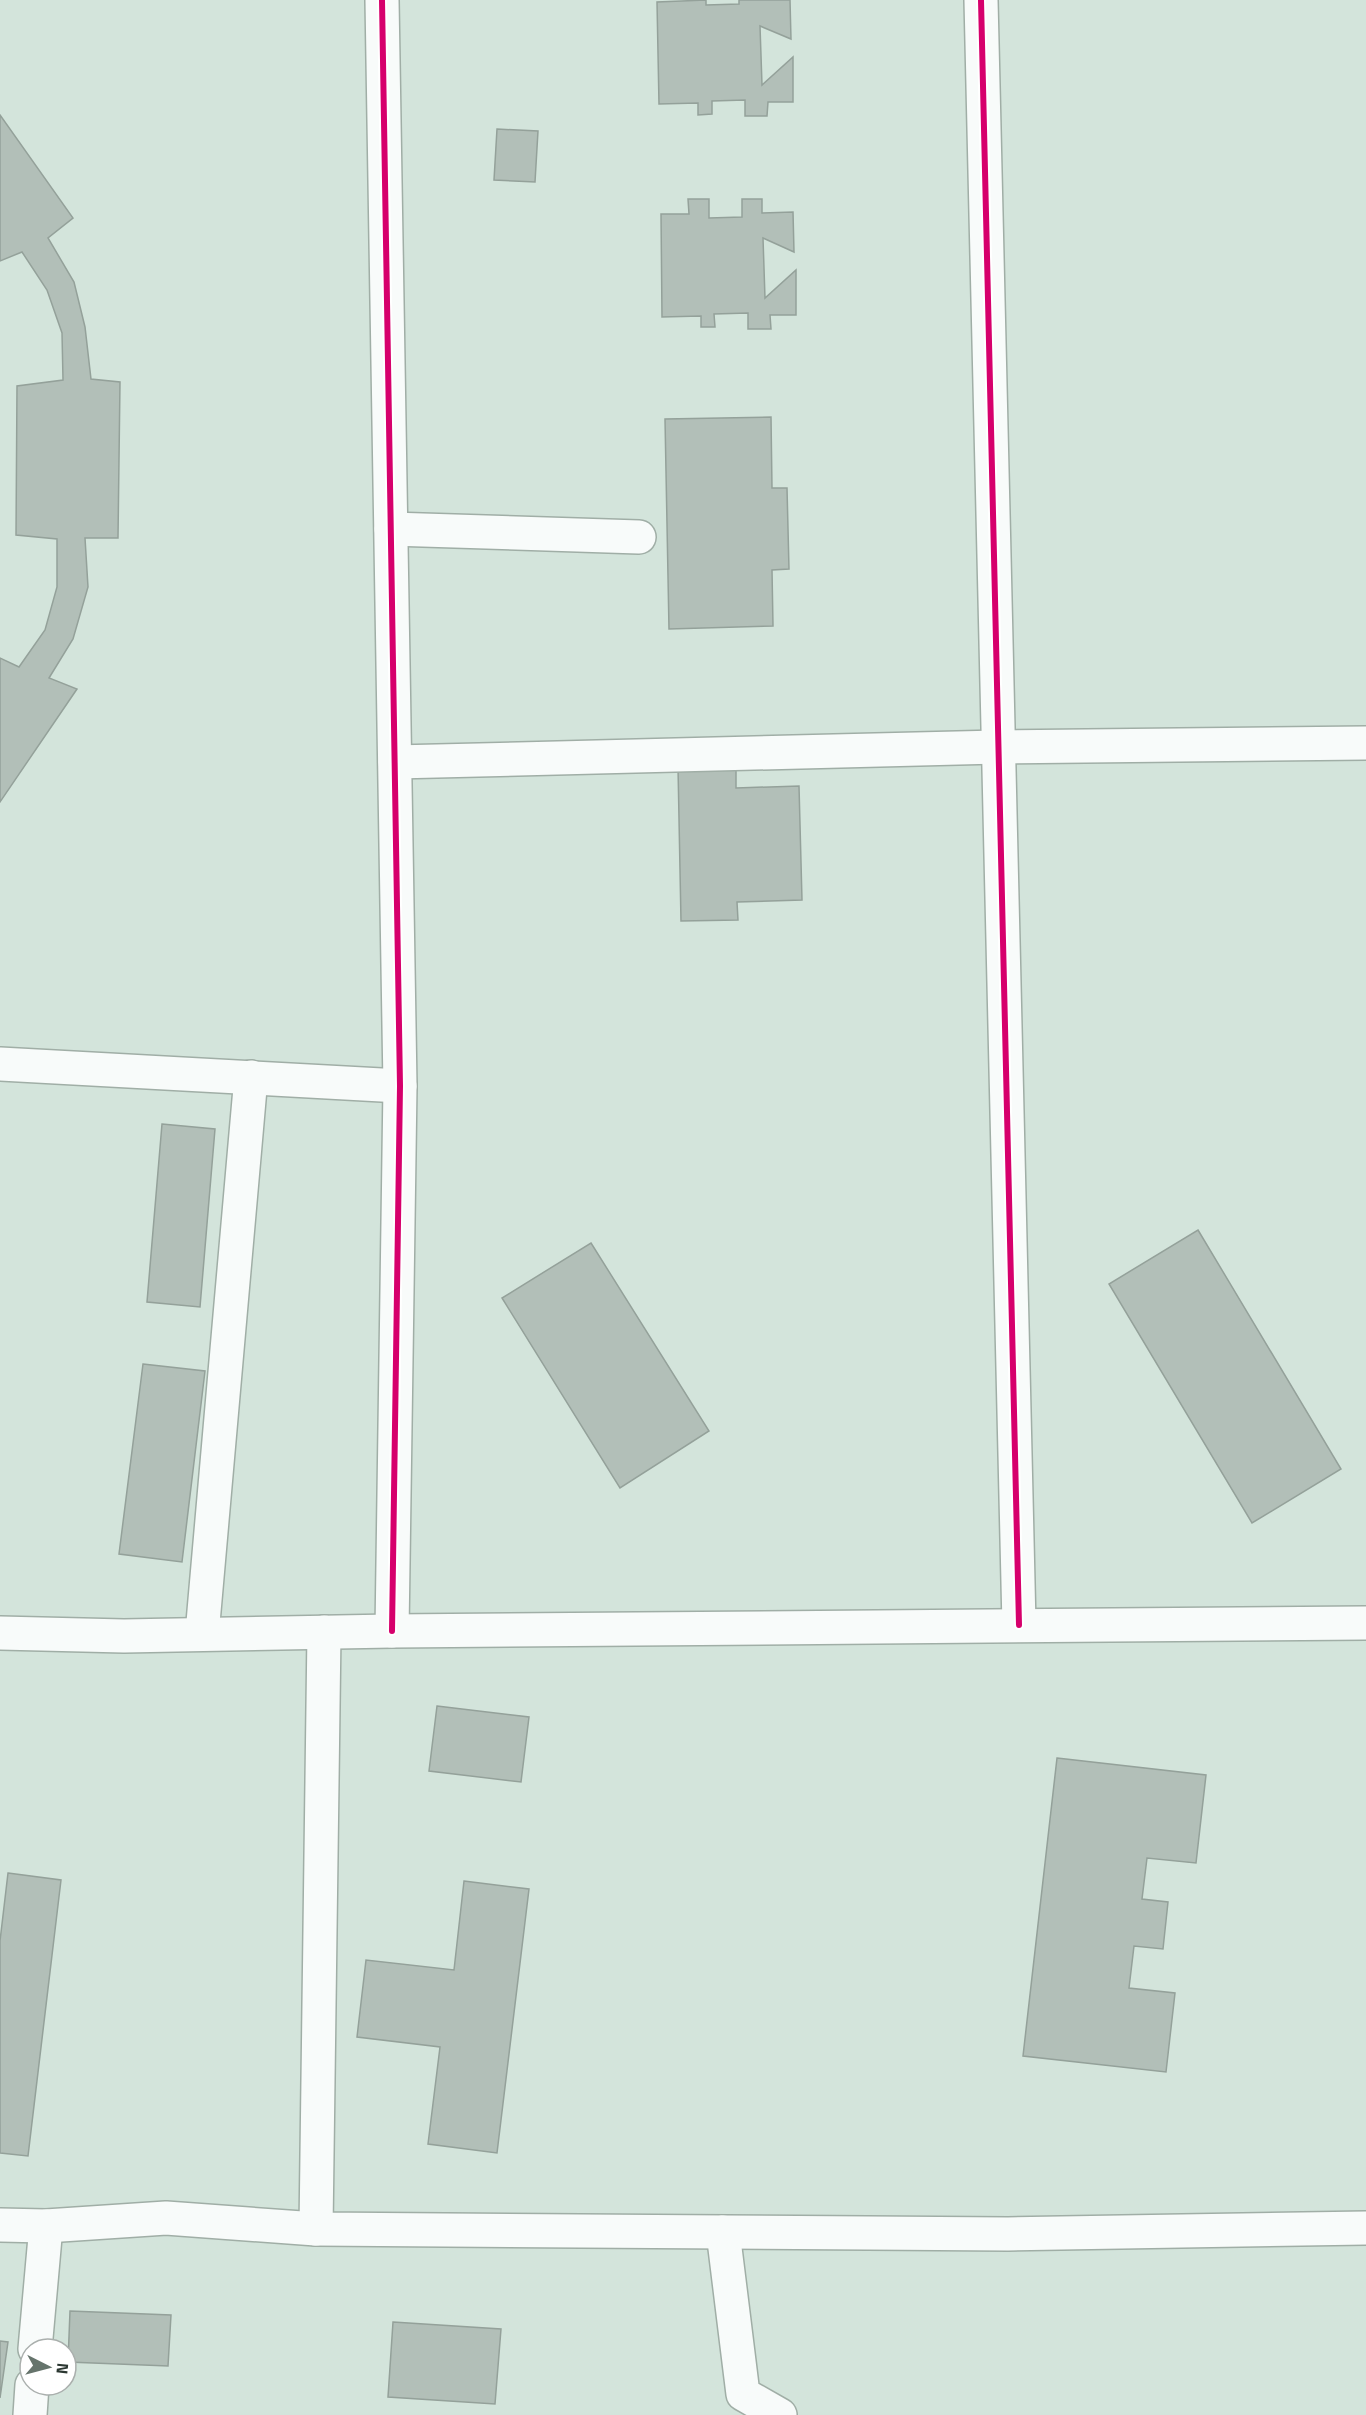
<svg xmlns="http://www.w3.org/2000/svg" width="1366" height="2415" viewBox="0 0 1366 2415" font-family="'Titillium Web',sans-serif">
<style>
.building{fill:#b2bfb8;stroke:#94a19a;stroke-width:1.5}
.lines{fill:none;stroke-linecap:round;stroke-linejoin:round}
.minor-casing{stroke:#a0aea6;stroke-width:36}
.minor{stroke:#f8fbfa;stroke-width:33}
.cycleway-casing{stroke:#fff;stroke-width:10}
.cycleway{stroke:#d6006c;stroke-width:6}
</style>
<rect width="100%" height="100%" fill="#d3e4db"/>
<!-- building -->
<g class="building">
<polygon points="706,0 706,5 739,4 739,0 790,0 791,39 760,26 762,85 793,57 793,102 768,102 767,116 745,116 745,100 712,101 712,114 698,115 698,103 659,104 657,2"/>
<polygon points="0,115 73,218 48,238 74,282 85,327 91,379 120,382 118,538 85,538 88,587 73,639 49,678 77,689 0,802 0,658 19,667 45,630 57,587 57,539 16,535 17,386 63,380 62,333 47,290 22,252 0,261"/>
<polygon points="497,129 538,131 535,182 494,180"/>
<polygon points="688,199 709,199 709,218 742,217 742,199 762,199 762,213 793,212 794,252 763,238 765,298 796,270 796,315 770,315 771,329 748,329 748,313 714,314 715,327 701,327 701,316 662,317 661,214 689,214"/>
<polygon points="771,417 772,488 787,488 789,569 772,570 773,626 669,629 665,419"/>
<polygon points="736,765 736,788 799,786 802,900 737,902 738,920 681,921 678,767"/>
<polygon points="162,1124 215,1129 200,1307 147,1302"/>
<polygon points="1198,1230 1341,1469 1252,1523 1109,1284"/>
<polygon points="591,1243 709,1431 620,1488 502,1298"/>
<polygon points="143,1364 205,1371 182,1562 119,1554"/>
<polygon points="437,1706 529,1717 521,1782 429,1771"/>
<polygon points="1057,1758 1206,1775 1196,1863 1147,1858 1142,1899 1168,1902 1163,1949 1134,1946 1129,1988 1175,1993 1166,2072 1023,2056"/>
<polygon points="8,1873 61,1880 28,2156 0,2153 0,1941"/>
<polygon points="464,1881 529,1889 497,2153 428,2144 440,2047 357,2037 366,1960 454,1970"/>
<polygon points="70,2311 171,2315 168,2366 68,2362"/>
<polygon points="393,2322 501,2329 495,2404 388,2397"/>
<polygon points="0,2341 8,2342 0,2398"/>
</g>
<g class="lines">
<defs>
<g id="minor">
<polyline points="382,0 400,1086 392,1631"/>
<polyline points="981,0 1019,1625"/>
<polyline points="391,529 639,537"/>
<polyline points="395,762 998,747 1366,743"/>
<polyline points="0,1064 400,1086"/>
<polyline points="0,1633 124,1636 392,1631 1366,1623"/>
<polyline points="202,1634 251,1077"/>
<polyline points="0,2225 46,2226 166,2218 316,2229 1008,2234 1366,2228"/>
<polyline points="316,2229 324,1632"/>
<polyline points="723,2232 743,2394 780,2415"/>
<polyline points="35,2349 46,2226"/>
<polyline points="30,2415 32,2385"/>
</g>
</defs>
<!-- minor casing -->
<use href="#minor" class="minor-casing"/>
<!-- minor -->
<use href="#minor" class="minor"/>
<defs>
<g id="cycleway">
<polyline points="382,0 400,1086 392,1631"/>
<polyline points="981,0 1019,1625"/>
</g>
</defs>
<!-- cycleway casing -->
<use href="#cycleway" class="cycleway-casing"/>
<!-- cycleway -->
<use href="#cycleway" class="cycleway"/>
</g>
<!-- north arrow -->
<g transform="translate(48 2367) rotate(96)"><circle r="28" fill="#ffffff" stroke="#aaafad" stroke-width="1.5"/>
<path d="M0-4.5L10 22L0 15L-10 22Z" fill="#66746c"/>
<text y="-9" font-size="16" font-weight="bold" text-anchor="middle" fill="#2b3731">N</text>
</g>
</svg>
